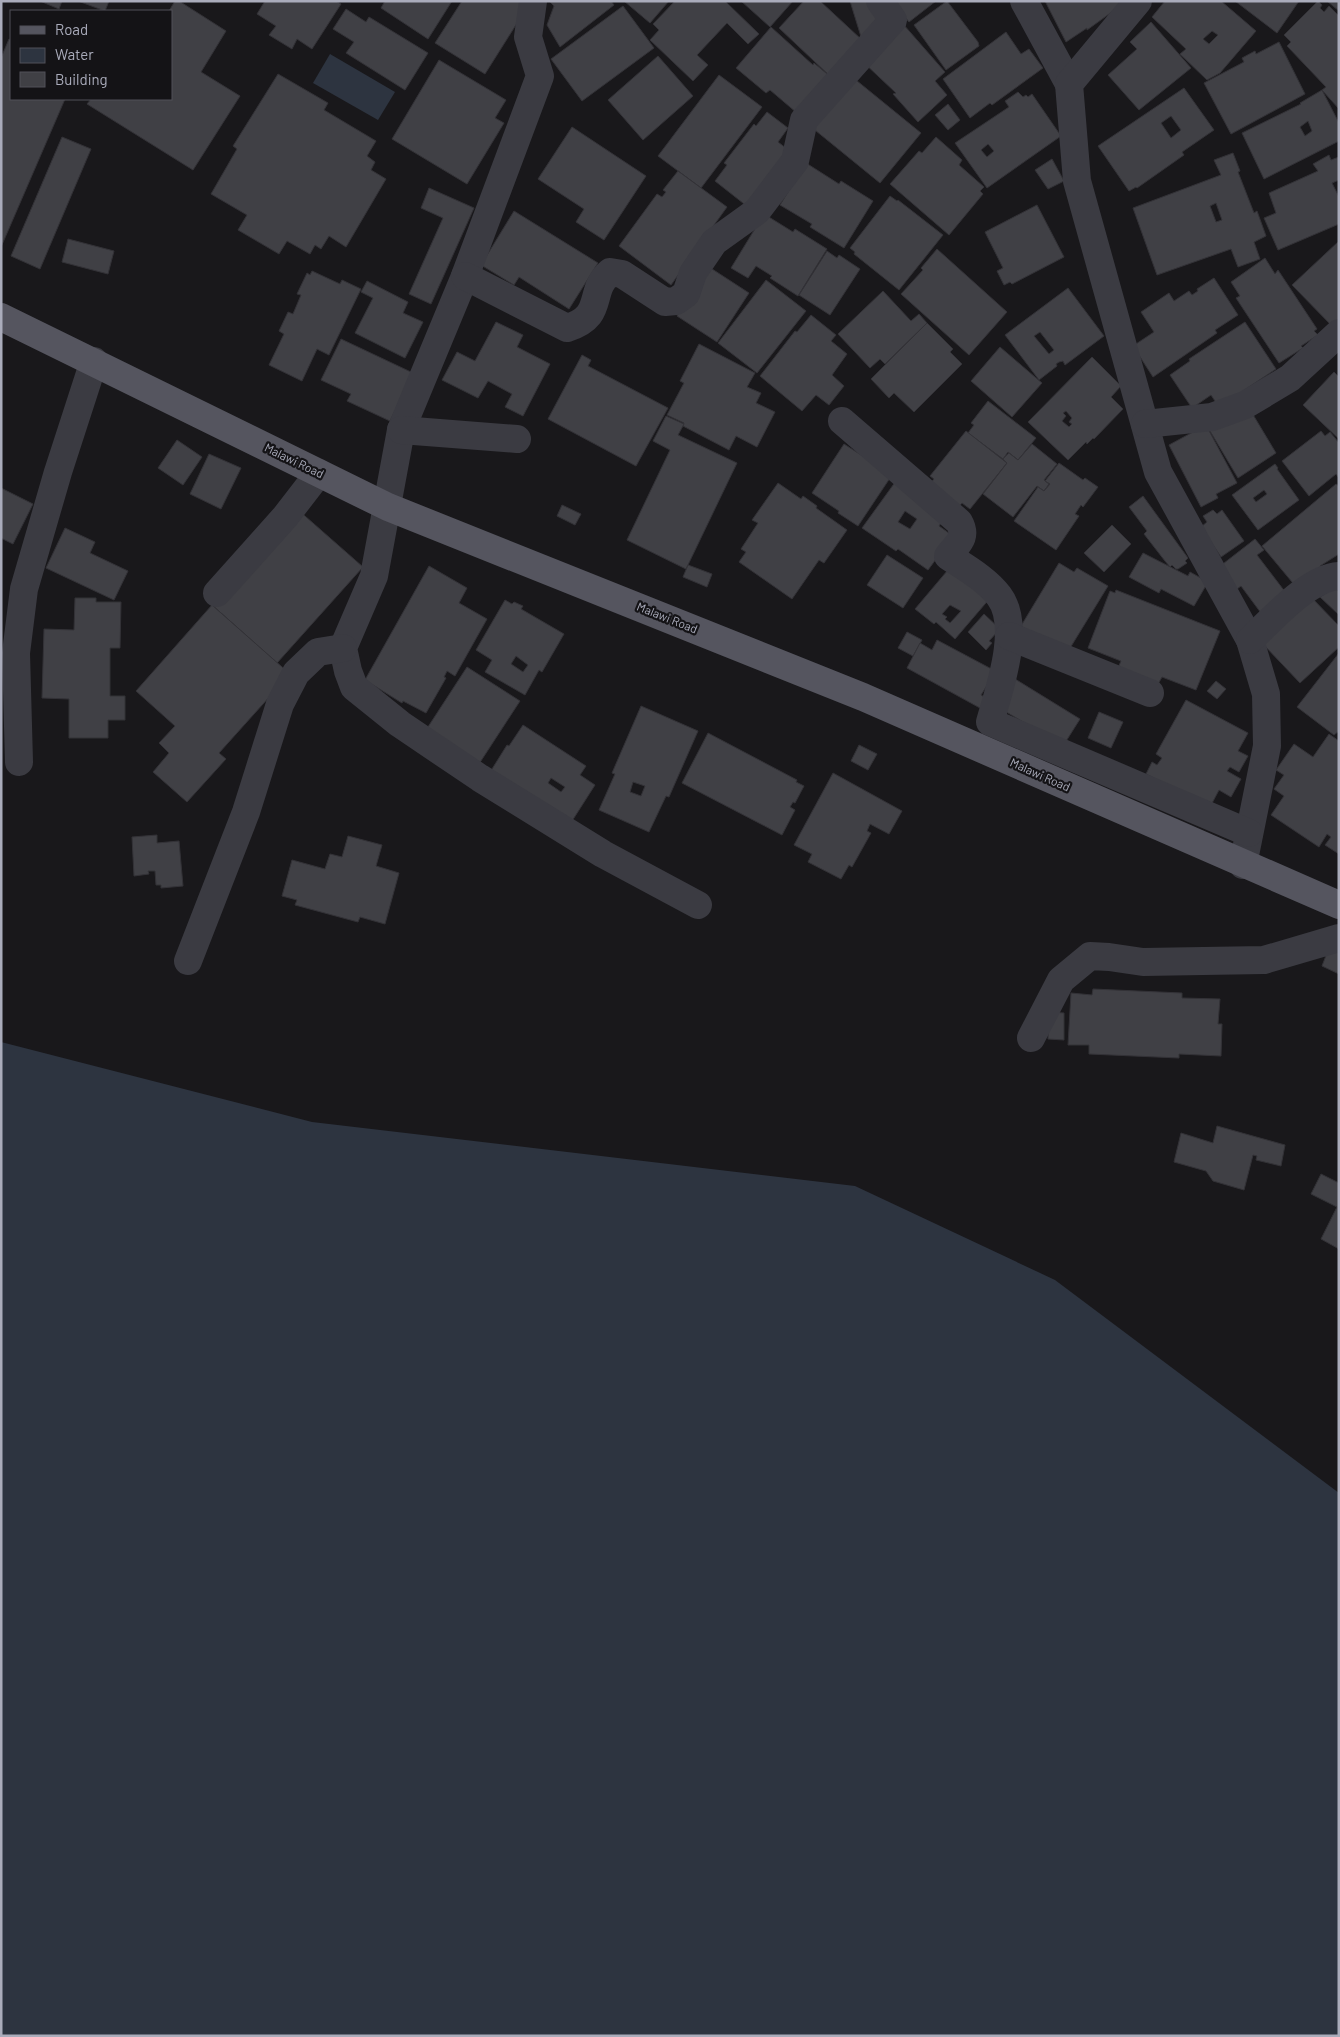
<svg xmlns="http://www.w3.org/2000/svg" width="1340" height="2037" viewBox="0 0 1340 2037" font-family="Barlow,sans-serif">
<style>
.water{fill:#2d3440}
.building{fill:#404045;stroke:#333237;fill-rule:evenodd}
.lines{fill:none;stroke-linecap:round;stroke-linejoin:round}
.minor{stroke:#3b3b42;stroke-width:28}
.major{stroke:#55555f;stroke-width:28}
.labels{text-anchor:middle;stroke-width:4.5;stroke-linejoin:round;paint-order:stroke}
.street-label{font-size:12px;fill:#aaacbb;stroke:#141316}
</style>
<rect width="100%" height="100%" fill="#19181b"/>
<!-- water -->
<g class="water">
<polygon points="330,54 395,92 378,120 313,83"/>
<polygon points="1,1042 312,1122 855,1186 1055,1280 1339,1493 1339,2036 1,2036"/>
</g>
<!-- building -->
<g class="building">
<polygon points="40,1 62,1 59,9"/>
<polygon points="78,1 109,1 105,11"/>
<polygon points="175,1 179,1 226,31 201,72 240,96 193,170 87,104 91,99 171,99 171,11 169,11"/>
<polygon points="265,1 336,1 341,4 312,49 297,39 292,49 269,35 276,26 257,14"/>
<polygon points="385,1 452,1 428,39 381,8"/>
<polygon points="462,1 531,1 485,74 435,43"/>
<polygon points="549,1 611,1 614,5 560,47 547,25 554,6"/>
<polygon points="624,1 669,1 650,23"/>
<polygon points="675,1 725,1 759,34 748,44 727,23 697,55 708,65 693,81 650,40 659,30 653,24"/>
<polygon points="741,1 793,1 770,27"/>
<polygon points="804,1 820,1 862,40 832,78 779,28"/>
<polygon points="850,1 875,1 884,16 862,40"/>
<polygon points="892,1 936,1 909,22"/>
<polygon points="947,1 978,42 979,46 946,70 914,25"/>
<polygon points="1045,1 1127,1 1087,30 1087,28 1066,42"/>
<path d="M1165 1H1221L1256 31 1220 73 1207 80 1180 54 1186 49 1152 17ZM1212 31 1218 35 1209 44 1203 39Z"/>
<polygon points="1235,1 1299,1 1277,33"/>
<polygon points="1318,1 1322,5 1320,8 1324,12 1329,6 1339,16 1339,109 1322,90 1326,87 1287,46 1291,42 1284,35"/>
<polygon points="1327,1 1339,1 1339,11"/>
<polygon points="623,6 654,48 582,101 551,59"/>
<polygon points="346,9 366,22 369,17 428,53 405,90 346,53 354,42 333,29"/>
<polygon points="1151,22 1191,68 1139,110 1108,75 1137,49 1130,42"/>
<polygon points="903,24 945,72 935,81 947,95 918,122 893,94 896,93 861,60"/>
<polygon points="771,27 813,65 814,63 832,78 797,113 770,90 766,93 736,68"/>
<polygon points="1006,32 1021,54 1029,49 1043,68 992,105 990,103 970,118 943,79"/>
<polygon points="9,39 11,40 11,99 65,99 1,247 1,58"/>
<polygon points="1279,42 1305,94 1231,134 1204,83 1244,62 1242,58 1255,51 1256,54"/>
<polygon points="658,56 693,96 643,140 608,100"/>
<polygon points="439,60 506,100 495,118 504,123 467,184 392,139"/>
<polygon points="278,74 328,103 324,110 376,141 367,156 375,162 371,170 386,179 346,247 329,236 321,249 315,245 310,254 287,241 279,254 238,230 247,215 211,194 237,149 233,146"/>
<polygon points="719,75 762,107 701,188 658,156"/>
<polygon points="851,76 921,133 880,183 810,126"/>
<path d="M1184 88 1214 130 1182 152 1184 155 1137 188 1136 187 1129 191 1098 146ZM1171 116 1181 130 1171 138 1161 123Z"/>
<path d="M1322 90 1339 123V141L1264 179 1242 133 1301 104 1300 103ZM1308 121 1312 131 1305 136 1300 127Z"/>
<path d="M1018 92 1023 97 1026 95 1028 97 1032 94 1061 136 987 188 955 143 1009 107 1005 101ZM988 144 994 151 987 157 981 150Z"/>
<polygon points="948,104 960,120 948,130 935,115"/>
<polygon points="767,112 788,128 778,142 791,152 748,207 715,181 727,165 724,163 754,124 756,126"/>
<polygon points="572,127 646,176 604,240 576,222 584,209 538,179"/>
<polygon points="62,137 91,149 40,269 11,256"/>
<polygon points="936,137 962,160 959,165 984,187 980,191 983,194 949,235 890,184 919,151 922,153"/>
<path d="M1233 153 1240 171 1238 172 1254 213 1257 211 1266 236 1254 242 1260 259 1238 267 1231 249 1157 275 1133 208 1221 175 1214 160ZM1216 203 1222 220 1216 222 1210 206Z"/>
<polygon points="1329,155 1331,160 1339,157 1339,180 1332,183 1339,197 1339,224 1278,250 1264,218 1276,213 1269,193 1318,171 1313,164"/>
<polygon points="1052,159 1064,181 1048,189 1035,170"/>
<polygon points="806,163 839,184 841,181 873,201 844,248 810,227 812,224 780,205"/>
<polygon points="678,171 727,207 671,285 619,246 657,194 662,197 666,192 663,190"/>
<polygon points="429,188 474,208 431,304 409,294 443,218 421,208"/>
<polygon points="890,196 897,201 898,200 943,235 899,290 854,254 855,252 850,248"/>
<polygon points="1037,205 1064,257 1012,284 1010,282 1004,285 997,271 1003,268 985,232"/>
<polygon points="514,211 598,263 569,309 519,277 514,285 481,265"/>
<polygon points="764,214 793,232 795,229 827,249 798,296 770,278 772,276 756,266 748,278 731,268"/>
<polygon points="68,239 114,251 108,274 62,262"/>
<polygon points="1339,241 1339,318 1332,326 1292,285"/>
<polygon points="937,249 1007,312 969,355 901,294 923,270 921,268"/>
<polygon points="827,251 837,258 839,255 860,269 830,315 799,295"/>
<polygon points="1265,258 1275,274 1278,270 1317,329 1314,331 1318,335 1301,346 1303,348 1279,363 1236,298 1240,296 1231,282"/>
<polygon points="709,267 749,293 717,342 677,316"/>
<polygon points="312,271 340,284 342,280 361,289 329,355 317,349 302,381 269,365 284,334 279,331 288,312 293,314 301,295 297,294 307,273 310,275"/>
<polygon points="1214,278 1238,315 1215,330 1217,333 1153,377 1133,346 1154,332 1141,312 1169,293 1174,301 1189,291 1192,295 1198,291 1197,289"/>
<polygon points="766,280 806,311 757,373 718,343"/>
<polygon points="367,281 408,302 403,313 423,322 405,358 355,333 373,298 361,292"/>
<path d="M1068 288 1104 336 1065 365 1063 361 1059 362 1056 364 1057 366 1039 380 1005 335ZM1040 332 1054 350 1049 354 1034 336Z"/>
<polygon points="883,291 911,321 919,314 927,323 885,364 880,359 870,368 838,334"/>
<polygon points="811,315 836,335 831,341 847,354 832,375 844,386 829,405 816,395 802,411 760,376 795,331 797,332"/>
<polygon points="496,322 523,335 517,347 550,364 523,416 505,407 512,394 488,381 478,398 442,380 457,352 475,361"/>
<polygon points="1245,322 1276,369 1219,407 1211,395 1192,408 1170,375 1190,361 1189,359"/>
<polygon points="927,323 953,349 950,352 962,364 914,412 894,393 889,398 871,379"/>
<polygon points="341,339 413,373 390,421 347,401 351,394 321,380"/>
<polygon points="699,344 755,373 747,387 761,393 756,403 775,412 757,447 736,436 729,450 683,426 684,423 667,415 684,383 680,381"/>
<polygon points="1000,347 1042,383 1012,417 971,381"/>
<polygon points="582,355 591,360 588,366 668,408 636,466 548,419"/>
<path d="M1092 357 1121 386 1111 397 1123 409 1094 439 1093 438 1087 444 1086 442 1068 460 1028 422ZM1066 411 1072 418 1069 422 1072 424 1069 427 1062 421 1066 416 1063 413Z"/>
<polygon points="1334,372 1339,377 1339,439 1303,405"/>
<polygon points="988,401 1036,438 1018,460 1008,452 1003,459 968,433 974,425 971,423"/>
<polygon points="1249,408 1276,453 1238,478 1210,431"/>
<polygon points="666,416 684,424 678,435 737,463 686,569 627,540 670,450 653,441"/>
<polygon points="1206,425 1237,483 1216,494 1218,498 1201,507 1169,445"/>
<polygon points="966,431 1007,463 970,509 962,503 956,510 927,487 934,479 930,476"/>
<polygon points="1321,431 1325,436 1330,432 1339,443 1339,478 1336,474 1309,496 1282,461"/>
<polygon points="177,440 202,457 183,485 158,468"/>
<polygon points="844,444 869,460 894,472 858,526 838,513 839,511 812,493"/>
<polygon points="1032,444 1057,464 1044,480 1049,484 1044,491 1037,486 1013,517 983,494 1007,463 1003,459 1009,453 1018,460"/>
<polygon points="209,454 241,468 221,509 190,494"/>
<polygon points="1059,463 1083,480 1085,478 1098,487 1083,507 1081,505 1075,514 1079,516 1056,550 1014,521 1038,487 1044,491 1050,484 1045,481"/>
<path d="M1275 464 1278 468 1277 469 1299 500 1258 530 1232 495ZM1264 490 1267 494 1256 502 1253 498Z"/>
<path d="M896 481 946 515 939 526 953 536 928 570 898 549 896 551 862 528ZM905 511 917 519 910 529 898 522Z"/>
<polygon points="778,483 801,499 803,496 817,506 816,508 847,530 824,563 819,560 792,599 739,562 746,552 741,549 758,523 752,520"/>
<polygon points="1336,484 1339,486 1339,554 1320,566 1321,568 1297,588 1262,546"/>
<polygon points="1,488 33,504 13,544 1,538"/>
<polygon points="1143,496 1188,558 1185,561 1187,563 1178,569 1176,569 1172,565 1170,567 1165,561 1144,534 1147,531 1129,507"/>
<polygon points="562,505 581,514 575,525 557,516"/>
<polygon points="297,509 363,567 277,663 212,605"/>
<polygon points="1213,510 1217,514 1222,510 1244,541 1221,557 1201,527 1207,522 1203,516"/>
<polygon points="1112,525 1131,544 1104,572 1084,553"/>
<polygon points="65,528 95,542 90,553 128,571 114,600 46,568"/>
<polygon points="1255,539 1264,550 1257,555 1286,593 1261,613 1241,586 1237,589 1219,567"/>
<polygon points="1143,553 1188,576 1190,572 1208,582 1194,606 1161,589 1159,593 1129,577"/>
<polygon points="887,555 923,578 903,608 867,585"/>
<polygon points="1059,563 1074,572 1077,568 1108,586 1067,653 1021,626"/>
<path d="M953 564 991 597 955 639 936 622 934 624 915 609ZM950 605 961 611 950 623 945 619 947 617 942 614Z"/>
<polygon points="688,565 712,574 707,587 683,577"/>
<polygon points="429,566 467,588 459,603 487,619 455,676 447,671 444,677 446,678 426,713 403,701 402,703 365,680"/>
<polygon points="1334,588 1339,591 1339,615 1320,597"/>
<polygon points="1116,590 1220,631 1196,690 1162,677 1158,684 1118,668 1121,661 1088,648 1110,591 1115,593"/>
<polygon points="1311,597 1339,626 1339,647 1300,683 1262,643"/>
<polygon points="75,598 96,598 96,602 121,602 120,648 110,648 110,696 125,696 125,720 108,720 108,738 69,738 69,699 42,698 44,629 74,630"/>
<path d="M505 600 512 604 514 602 523 606 521 609 564 634 542 672 539 670 525 695 485 672 492 660 476 650ZM516 656 528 665 523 672 511 664Z"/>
<polygon points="212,605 290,674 219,753 226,759 187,802 153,772 169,753 159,743 175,726 136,691"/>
<polygon points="984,614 1000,629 989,641 992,643 986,650 968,632"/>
<polygon points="907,632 922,640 913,656 898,648"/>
<polygon points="937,640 999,673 988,684 981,695 986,698 980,708 907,668 920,643 932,650"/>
<polygon points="1339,653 1339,731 1334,735 1297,707"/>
<polygon points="467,667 520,701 477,767 426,730"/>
<polygon points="1015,679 1080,719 1063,746 998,707"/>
<polygon points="1216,681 1226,689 1217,699 1207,691"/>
<polygon points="1186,700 1248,733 1238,751 1248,756 1239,772 1230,767 1227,771 1241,779 1231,797 1219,790 1210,807 1146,774 1152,762 1157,765 1162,758 1156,754"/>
<path d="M641 706 698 731 669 797 666 796 649 832 599 810 615 774 612 773ZM633 782 645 786 641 796 630 792Z"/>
<polygon points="1099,712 1123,722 1111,748 1088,738"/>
<path d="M523 725 586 766 580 775 595 785 572 821 487 777 507 745 509 746ZM551 778 565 787 561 792 548 783Z"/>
<polygon points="708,733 797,780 796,782 804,786 795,803 793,802 790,807 795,810 782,835 682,783"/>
<polygon points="1329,734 1339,741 1339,854 1325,845 1331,837 1327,834 1319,847 1271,815 1284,796 1274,789 1284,775 1276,770 1294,744 1313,757"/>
<polygon points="859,745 877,754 868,770 851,761"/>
<polygon points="833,773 902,811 889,834 870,824 867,831 871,833 852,867 849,865 841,879 808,862 812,854 794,845"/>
<polygon points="157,835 157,843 179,841 183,886 161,888 161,885 156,885 155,871 148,871 149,874 134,876 132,837"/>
<polygon points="348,836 382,845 376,866 399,873 385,924 360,917 358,922 295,905 297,900 282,896 292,860 325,869 330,854 342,857"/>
<polygon points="1339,948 1339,974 1322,966 1327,953"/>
<polygon points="1093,989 1182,993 1182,998 1220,999 1218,1024 1222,1024 1221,1056 1179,1054 1179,1058 1089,1054 1089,1045 1068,1045 1071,993 1092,995"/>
<polygon points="1049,1012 1064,1013 1064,1040 1048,1039"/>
<polygon points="1217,1126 1285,1145 1281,1166 1256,1160 1257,1156 1253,1155 1244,1190 1213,1181 1206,1171 1174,1162 1181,1133 1213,1143"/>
<polygon points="1321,1174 1339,1183 1339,1249 1321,1239 1337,1207 1311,1194"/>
</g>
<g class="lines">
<!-- minor -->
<g class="minor">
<polyline points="533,1 528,37 540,76 465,276 401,430 374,576 343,648 348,671 354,687 400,724 480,778 603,854 698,905"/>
<polyline points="1024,1 1069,84"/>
<polyline points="1138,1 1069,84 1077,181 1158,472 1250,640 1266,694 1267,746 1243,865"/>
<path d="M465 276 567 328C606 316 587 292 610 272L622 274 665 302 676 301 686 294 693 273 714 242 757 211 795 161 804 120 893 20 880 1"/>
<path d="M842 421 959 522C968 538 957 544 948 556 966 568 986 579 999 596 1022 626 999 690 990 722L1249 833"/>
<polyline points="1145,424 1212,417 1245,405 1290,378 1339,333"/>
<polyline points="401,430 517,439"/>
<polyline points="217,593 285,517 319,473"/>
<polyline points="1009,636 1150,693"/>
<path d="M1250 640C1272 620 1308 578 1339 576"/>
<polyline points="19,762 16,653 24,589 58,472 94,361"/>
<polyline points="188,961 246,812 280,704 296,673 318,652 343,648"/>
<polyline points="1031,1038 1061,980 1090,956 1109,957 1143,962 1264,960 1339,938"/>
</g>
<!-- major -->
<polyline class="major" points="1,317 388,507 863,697 1339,905"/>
</g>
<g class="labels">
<!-- street labels -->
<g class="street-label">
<text transform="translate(294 461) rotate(26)" y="4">Malawi Road</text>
<text transform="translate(667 618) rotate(22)" y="4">Malawi Road</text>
<text transform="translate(1040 775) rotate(24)" y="4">Malawi Road</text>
</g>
</g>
<!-- border -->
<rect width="1340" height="2037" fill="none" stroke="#aaacbb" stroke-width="5"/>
<!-- legend -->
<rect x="10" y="10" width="162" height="90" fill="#141316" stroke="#505058"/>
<rect x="20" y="26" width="25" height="8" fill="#55555f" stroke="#505058"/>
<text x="55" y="35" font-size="15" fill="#aaacbb">Road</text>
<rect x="20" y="48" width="25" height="15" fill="#2d3440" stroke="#505058"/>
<text x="55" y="60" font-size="15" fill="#aaacbb">Water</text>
<rect x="20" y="72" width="25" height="15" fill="#404045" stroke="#505058"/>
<text x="55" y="85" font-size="15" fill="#aaacbb">Building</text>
</svg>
